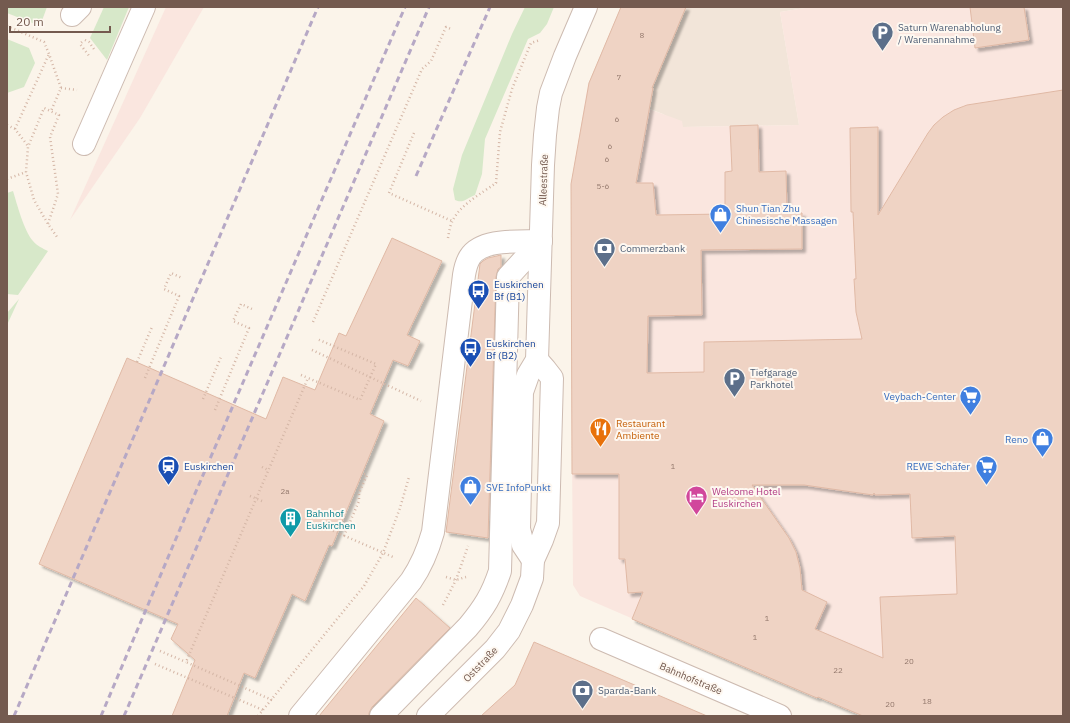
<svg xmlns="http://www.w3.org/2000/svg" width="1070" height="723" viewBox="0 0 1070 723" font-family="'IBM Plex Sans',sans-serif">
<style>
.residential{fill:#f2e5d9}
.commercial{fill:#fae6df}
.green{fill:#d7e8c9}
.building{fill:#efd3c4;stroke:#e0b9a5;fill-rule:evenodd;filter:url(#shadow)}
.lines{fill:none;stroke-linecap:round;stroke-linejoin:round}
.minor-casing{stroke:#cdbbb1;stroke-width:24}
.path{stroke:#d4b6a6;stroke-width:2.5;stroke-dasharray:1 3;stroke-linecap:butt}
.minor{stroke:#fff;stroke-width:22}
.rail{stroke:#b6a8c5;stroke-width:3;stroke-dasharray:6 4;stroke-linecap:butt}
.labels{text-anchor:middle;stroke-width:4;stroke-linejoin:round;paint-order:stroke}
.number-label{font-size:8px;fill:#93786c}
.service-label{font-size:10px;fill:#4e5e75;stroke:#fef8f1;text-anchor:start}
.street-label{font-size:10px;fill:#745a4f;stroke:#fef8f1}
.shop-label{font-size:10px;fill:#366cbe;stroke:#fef8f1;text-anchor:end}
.transit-label{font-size:10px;fill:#164399;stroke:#fef8f1;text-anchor:start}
.food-label{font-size:10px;fill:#c56008;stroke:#fef8f1;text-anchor:start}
.hotel-label{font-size:10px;fill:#b23c85;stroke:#fef8f1;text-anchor:start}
.culture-label{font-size:10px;fill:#0d838f;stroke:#fef8f1;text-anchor:start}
</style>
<defs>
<filter id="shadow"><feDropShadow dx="3.5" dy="3.5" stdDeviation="1" flood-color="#0004"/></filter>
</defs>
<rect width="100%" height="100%" fill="#fbf4ea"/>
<!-- residential -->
<polygon class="residential" points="621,7 811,7 780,12 799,125 683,127 663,114 588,84"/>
<!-- commercial -->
<g class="commercial">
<polygon points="166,7 204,7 140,118 70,220"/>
<polygon points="811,7 1063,7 1063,716 859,716 860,714 818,697 817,698 580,596 573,585 571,325 576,325 571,310 571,184 588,84 649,109 682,121 683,127 799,125 780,12"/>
</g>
<!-- green -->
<g class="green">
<polygon points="7,7 47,7 40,26 7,13"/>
<polygon points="104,7 129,7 107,60 90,38"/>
<path d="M525 7H554L547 24 540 33 528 39 485 139 482 174 475 195C467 198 463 204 455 200L453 189 462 155 512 34Z"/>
<polygon points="7,39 29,48 35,63 24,87 7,93"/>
<path d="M13 191C17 204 24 231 33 241 37 246 42 248 48 251L18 295 7 294V193Z"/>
<polygon points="19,299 7,325 7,313"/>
</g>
<!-- building -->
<g class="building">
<path d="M621 7H686L652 88H653L636 183H653L656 215 725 214V172L732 171 730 126 758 125 759 172 786 171 787 213H802V249L701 250 702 315 648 316 647 373 704 372V342L862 339 856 312 854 279H856L853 212H851L850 128 878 127V215L928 133 934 125 943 117 954 110 967 105 1063 90V716H863L818 697 817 698 632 619 643 592 628 593 625 559H619V474H572L571 184 589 83ZM752 485H804L873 495 874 493 875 495 910 494 912 538 955 536 957 594 880 597 883 658 815 629 827 602 802 590 800 568 796 552 789 538Z"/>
<polygon points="970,7 1024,7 1029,40 975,48"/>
<polygon points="392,238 442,261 407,335 420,341 408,366 393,360 370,414 384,421 332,546 329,545 305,601 292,594 255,678 244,673 227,716 172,716 195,660 171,639 178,624 39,564 127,358 266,419 283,377 315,390 339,333 346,336"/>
<polygon points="501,255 501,267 498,269 496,277 488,538 446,532 480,264 483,261 488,258"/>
<polygon points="416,598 450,628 372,707 369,713 369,716 319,716"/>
<polygon points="534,642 707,716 481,716 515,685"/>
</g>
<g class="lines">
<defs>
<g id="minor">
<polyline points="72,15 80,7"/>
<polyline points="84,144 144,7"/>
<polyline points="533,560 523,545 519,529 522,392 528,375 537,360 543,165 545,135 548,108 551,93 565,56 586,7"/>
<polyline points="601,639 780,716"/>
<path d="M300 716 411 581C422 565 428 550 433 532L464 275C465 269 466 263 470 257 482 238 520 242 541 241"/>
<path d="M381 716 468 627C484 608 492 595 500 571L508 277 541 241"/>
<polyline points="428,716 495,649 509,631 522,605 532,578 533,560 542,540 548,523 552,378 545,369 537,360"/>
</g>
</defs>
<!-- minor casing -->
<use href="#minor" class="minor-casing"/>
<!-- path -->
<g class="path">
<polyline points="7,26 44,42 49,54 61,88 51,111"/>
<polyline points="85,40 89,42 94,49"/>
<polyline points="82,42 80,44 90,57"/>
<polyline points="61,88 77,90"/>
<polyline points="7,125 15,129 28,146"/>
<polyline points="15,129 49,54"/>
<polyline points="414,133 389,193 452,221"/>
<polyline points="7,179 26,172"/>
<polyline points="48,224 58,194 50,137 59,115 44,108 28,147 26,172 34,200 48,224 57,237"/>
<path d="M448 238C449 232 450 225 453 220 460 205 482 193 496 183L500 132 512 89 531 43 540 40"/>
<polyline points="313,322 422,69 431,61 446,27 451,29"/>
<polyline points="312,350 421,401"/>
<polyline points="137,362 152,327"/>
<polyline points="301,375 308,378"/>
<polyline points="145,378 179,296 164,289 171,273 182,278"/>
<polyline points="203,399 221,357"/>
<polyline points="215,410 249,328 233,321 241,304 252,309"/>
<polyline points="262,467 268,470"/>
<polyline points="250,496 262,501"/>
<polyline points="322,526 393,557"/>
<polyline points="344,536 359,501 359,493 367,475 362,473"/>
<polyline points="446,577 456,580 466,577"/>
<polyline points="443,605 456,580 468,546"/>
<polyline points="160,651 186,662"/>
<polyline points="155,664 263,710"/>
<polyline points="272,700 186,662 308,378 360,400 376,364 317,339"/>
<polyline points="258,716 364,586 383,553 400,508 409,477"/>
</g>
<!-- minor -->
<use href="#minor" class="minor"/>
<!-- rail -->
<g class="rail">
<polyline points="416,176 490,7"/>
<polyline points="14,716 318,7"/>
<polyline points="101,716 194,496 405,7"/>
<polyline points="124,716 429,7"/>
</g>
</g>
<!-- icons -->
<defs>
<symbol id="parking-pin" viewBox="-11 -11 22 30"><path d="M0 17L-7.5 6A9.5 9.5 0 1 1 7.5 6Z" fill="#5c6f8a" stroke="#fef8f1"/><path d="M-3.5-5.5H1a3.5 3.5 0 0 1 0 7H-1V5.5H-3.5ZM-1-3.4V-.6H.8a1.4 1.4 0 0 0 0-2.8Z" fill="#fff"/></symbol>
<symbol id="shop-pin" viewBox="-11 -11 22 30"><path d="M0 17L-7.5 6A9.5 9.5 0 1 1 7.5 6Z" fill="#3f7fe0" stroke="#fef8f1"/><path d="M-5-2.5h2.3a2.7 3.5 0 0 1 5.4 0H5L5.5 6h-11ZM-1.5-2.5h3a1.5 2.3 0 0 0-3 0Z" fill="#fff"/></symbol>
<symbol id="bank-pin" viewBox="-11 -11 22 30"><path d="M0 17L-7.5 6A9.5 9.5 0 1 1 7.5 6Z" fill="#5c6f8a" stroke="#fef8f1"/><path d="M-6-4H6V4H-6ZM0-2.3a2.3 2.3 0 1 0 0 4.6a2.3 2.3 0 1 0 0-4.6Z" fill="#fff"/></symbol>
<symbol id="bus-pin" viewBox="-11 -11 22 30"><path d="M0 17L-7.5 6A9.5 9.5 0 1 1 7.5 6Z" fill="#1a4fb4" stroke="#fef8f1"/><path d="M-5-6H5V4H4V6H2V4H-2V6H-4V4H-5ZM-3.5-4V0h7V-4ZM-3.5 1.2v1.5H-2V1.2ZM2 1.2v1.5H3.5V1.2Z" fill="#fff"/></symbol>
<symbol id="supermarket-pin" viewBox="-11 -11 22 30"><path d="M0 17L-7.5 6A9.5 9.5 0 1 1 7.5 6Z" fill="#3f7fe0" stroke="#fef8f1"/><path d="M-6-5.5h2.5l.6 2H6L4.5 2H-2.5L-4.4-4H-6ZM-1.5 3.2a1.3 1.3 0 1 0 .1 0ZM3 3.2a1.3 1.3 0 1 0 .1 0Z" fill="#fff"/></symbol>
<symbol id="restaurant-pin" viewBox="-11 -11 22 30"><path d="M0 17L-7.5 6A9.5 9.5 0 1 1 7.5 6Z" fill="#e8710a" stroke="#fef8f1"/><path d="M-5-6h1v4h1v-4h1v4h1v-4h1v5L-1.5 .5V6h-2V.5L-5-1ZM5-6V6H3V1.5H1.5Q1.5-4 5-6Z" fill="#fff"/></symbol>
<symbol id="station-pin" viewBox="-11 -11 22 30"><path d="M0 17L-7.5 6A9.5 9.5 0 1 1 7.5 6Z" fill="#1a4fb4" stroke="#fef8f1"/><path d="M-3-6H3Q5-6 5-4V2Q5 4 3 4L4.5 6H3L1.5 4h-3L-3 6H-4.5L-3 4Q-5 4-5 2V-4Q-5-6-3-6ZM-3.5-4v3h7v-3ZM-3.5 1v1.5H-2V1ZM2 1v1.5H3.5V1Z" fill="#fff"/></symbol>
<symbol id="hotel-pin" viewBox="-11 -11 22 30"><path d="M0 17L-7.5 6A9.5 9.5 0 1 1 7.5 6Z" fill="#d1479c" stroke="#fef8f1"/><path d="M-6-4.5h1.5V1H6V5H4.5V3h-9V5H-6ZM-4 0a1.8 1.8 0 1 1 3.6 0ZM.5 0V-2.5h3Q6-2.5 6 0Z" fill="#fff"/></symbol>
<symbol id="building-pin" viewBox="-11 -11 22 30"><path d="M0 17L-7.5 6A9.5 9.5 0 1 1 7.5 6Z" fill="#0f9aa8" stroke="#fef8f1"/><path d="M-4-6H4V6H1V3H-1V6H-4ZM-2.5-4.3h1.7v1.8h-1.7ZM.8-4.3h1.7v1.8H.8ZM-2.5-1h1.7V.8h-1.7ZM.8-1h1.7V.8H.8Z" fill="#fff"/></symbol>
</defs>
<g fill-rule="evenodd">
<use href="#parking-pin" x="870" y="20" width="25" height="34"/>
<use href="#shop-pin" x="708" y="202" width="25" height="34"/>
<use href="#bank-pin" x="592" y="236" width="25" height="34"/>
<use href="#bus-pin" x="466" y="278" width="25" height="34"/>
<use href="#bus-pin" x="458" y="336" width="25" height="34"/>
<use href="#parking-pin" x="722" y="366" width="25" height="34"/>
<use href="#supermarket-pin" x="958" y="384" width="25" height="34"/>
<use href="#restaurant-pin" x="588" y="416" width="25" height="34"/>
<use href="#shop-pin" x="1030" y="426" width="25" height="34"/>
<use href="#station-pin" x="156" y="454" width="25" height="34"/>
<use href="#supermarket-pin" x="974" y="454" width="25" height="34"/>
<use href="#shop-pin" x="458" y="474" width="25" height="34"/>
<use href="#hotel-pin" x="684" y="484" width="25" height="34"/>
<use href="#building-pin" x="278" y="506" width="25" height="34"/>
<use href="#bank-pin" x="570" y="678" width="25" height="34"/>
</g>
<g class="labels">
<!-- number labels -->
<g class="number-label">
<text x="642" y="38">8</text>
<text x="619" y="80">7</text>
<text x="617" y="122">6</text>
<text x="610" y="149">6</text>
<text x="607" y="162">6</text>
<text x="603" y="189">5-6</text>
<text x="673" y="469">1</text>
<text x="285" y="494">2a</text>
<text x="767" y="621">1</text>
<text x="755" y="640">1</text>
<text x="909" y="664">20</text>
<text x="838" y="673">22</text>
<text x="927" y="704">18</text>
<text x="890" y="707">20</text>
</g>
<!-- service labels -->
<g class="service-label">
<text x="898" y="31">Saturn Warenabholung<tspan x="898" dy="12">/ Warenannahme</tspan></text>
<text x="620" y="252">Commerzbank</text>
<text x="750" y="376">Tiefgarage<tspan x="750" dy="12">Parkhotel</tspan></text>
<text x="598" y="694">Sparda-Bank</text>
</g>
<!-- street labels -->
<g class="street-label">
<text transform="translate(543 180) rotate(-88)" y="4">Alleestraße</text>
<text transform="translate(480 664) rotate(-46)" y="4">Oststraße</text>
<text transform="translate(691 678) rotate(23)" y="4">Bahnhofstraße</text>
</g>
<!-- shop labels -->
<g class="shop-label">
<text x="736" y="212" text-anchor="start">Shun Tian Zhu<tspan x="736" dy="12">Chinesische Massagen</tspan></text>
<text x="956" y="400">Veybach-Center</text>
<text x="1028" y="443">Reno</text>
<text x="970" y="470">REWE Schäfer</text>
<text x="486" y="491" text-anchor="start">SVE InfoPunkt</text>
</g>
<!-- transit labels -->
<g class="transit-label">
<text x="494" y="288">Euskirchen<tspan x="494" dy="12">Bf (B1)</tspan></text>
<text x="486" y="347">Euskirchen<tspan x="486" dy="12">Bf (B2)</tspan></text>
<text x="184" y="470">Euskirchen</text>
</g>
<!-- food labels -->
<g class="food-label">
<text x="616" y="427">Restaurant<tspan x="616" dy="12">Ambiente</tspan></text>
</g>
<!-- hotel labels -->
<g class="hotel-label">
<text x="712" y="495">Welcome Hotel<tspan x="712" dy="12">Euskirchen</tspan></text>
</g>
<!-- culture labels -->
<g class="culture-label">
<text x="306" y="517">Bahnhof<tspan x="306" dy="12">Euskirchen</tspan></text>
</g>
</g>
<!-- border -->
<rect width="1070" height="723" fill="none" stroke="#745a4f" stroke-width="16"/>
<!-- scale -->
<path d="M10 26v6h100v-6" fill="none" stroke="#745a4f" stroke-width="2"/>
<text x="16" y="26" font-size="12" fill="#745a4f" stroke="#fef8f1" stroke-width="3" paint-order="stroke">20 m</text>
</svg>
